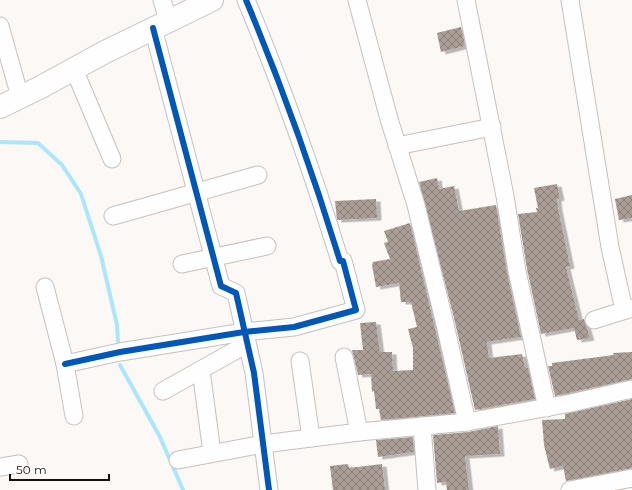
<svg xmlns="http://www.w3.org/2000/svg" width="632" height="490" viewBox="0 0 632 490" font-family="Montserrat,sans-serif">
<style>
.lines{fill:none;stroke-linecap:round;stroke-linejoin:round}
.stream{stroke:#abe6fa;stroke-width:4}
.building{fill:url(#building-cross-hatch);filter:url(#shadow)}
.minor-casing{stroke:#c7c0bd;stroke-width:19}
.major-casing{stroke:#c7c0bd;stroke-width:24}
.minor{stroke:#fefefe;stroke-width:17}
.major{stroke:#fefefe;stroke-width:22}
.cycleway-casing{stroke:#fff;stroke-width:8}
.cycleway{stroke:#0057b8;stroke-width:6}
</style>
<defs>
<pattern id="building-cross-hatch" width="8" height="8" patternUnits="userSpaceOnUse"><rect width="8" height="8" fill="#aa9e97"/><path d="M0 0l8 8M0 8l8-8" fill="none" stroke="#8a7f7a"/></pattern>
<filter id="shadow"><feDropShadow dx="4.5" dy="2.5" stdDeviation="0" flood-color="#0004"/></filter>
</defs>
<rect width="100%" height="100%" fill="#fbf8f6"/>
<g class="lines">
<!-- stream -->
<g class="stream">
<polyline points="0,142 38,143 62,165 81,194 101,256 117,325 118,342"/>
<polyline points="120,365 160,437 183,490"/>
</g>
</g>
<!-- building -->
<g class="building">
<polygon points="461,27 465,46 441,52 437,33"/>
<polygon points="437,178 439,189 454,186 459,211 496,205 507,273 521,337 487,342 489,358 522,354 525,367 528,368 535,399 475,410 454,318 419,182"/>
<polygon points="557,184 560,198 557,199 558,208 570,266 566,267 579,320 584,319 590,338 577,340 574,328 541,334 527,269 518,214 537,212 536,208 538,208 534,188"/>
<polygon points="632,195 632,218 619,220 615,199"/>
<polygon points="376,199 377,218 337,220 335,201"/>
<polygon points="410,223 455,413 381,420 379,409 376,409 374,391 372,392 371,374 358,375 352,350 363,350 360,323 376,322 380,352 392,352 393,371 413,370 413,348 408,329 417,327 411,302 401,302 399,283 376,287 372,265 373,262 390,259 384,243 388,242 384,231"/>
<polygon points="632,352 632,379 555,396 548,366 552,366 552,363 614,355 613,353"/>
<polygon points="632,399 632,468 566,481 563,466 550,469 544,445 542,420 565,419 565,414"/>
<polygon points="498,426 500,454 465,456 469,490 447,490 446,482 437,483 433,435 468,432"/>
<polygon points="413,437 414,452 378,457 376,440"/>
<polygon points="348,464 349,468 382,464 385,490 333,490 330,466"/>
</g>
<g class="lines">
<defs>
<g id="minor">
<polyline points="162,0 168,20"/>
<polyline points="357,0 389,119 416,205 444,320 467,422"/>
<polyline points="466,0 505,196 517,271 547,408"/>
<polyline points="570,0 610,247 624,310"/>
<polyline points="0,26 20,97"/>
<polyline points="153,28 221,286 236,293 254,373 269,490"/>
<polyline points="74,69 112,159"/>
<polyline points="397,146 492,127"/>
<polyline points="113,216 258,175"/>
<polyline points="182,264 267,246"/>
<polyline points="45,287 65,364 74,416"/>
<polyline points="594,320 632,308"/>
<polyline points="344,357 359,432"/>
<polyline points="300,361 311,438"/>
<path d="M65 364 120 352 244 332 294 327 356 310 343 261H340C313 173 282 86 246 0"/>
<polyline points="201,370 212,453"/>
<polyline points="163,391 247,344"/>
<polyline points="422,426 427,490"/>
<polyline points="178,460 263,444 359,432 467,422 571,403 632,389"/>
<polyline points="0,467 19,464"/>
<polyline points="570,490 632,478"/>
</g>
<polyline id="major" points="0,107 41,87 105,52 212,0"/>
</defs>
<!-- minor casing -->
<use href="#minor" class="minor-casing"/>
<!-- major casing -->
<use href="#major" class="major-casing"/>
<!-- minor -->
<use href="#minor" class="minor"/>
<!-- major -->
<use href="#major" class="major"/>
<defs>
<g id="cycleway">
<polyline points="153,28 221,286 236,293 254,373 269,490"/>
<path d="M65 364 120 352 244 332 294 327 356 310 343 261H340C313 173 282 86 246 0"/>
</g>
</defs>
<!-- cycleway casing -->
<use href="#cycleway" class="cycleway-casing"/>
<!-- cycleway -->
<use href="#cycleway" class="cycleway"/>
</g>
<!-- scale -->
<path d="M10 474v6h99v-6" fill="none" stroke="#1a110c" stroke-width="2"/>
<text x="16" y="474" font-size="12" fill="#1a110c" stroke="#ffffff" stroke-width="3" paint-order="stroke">50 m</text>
</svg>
